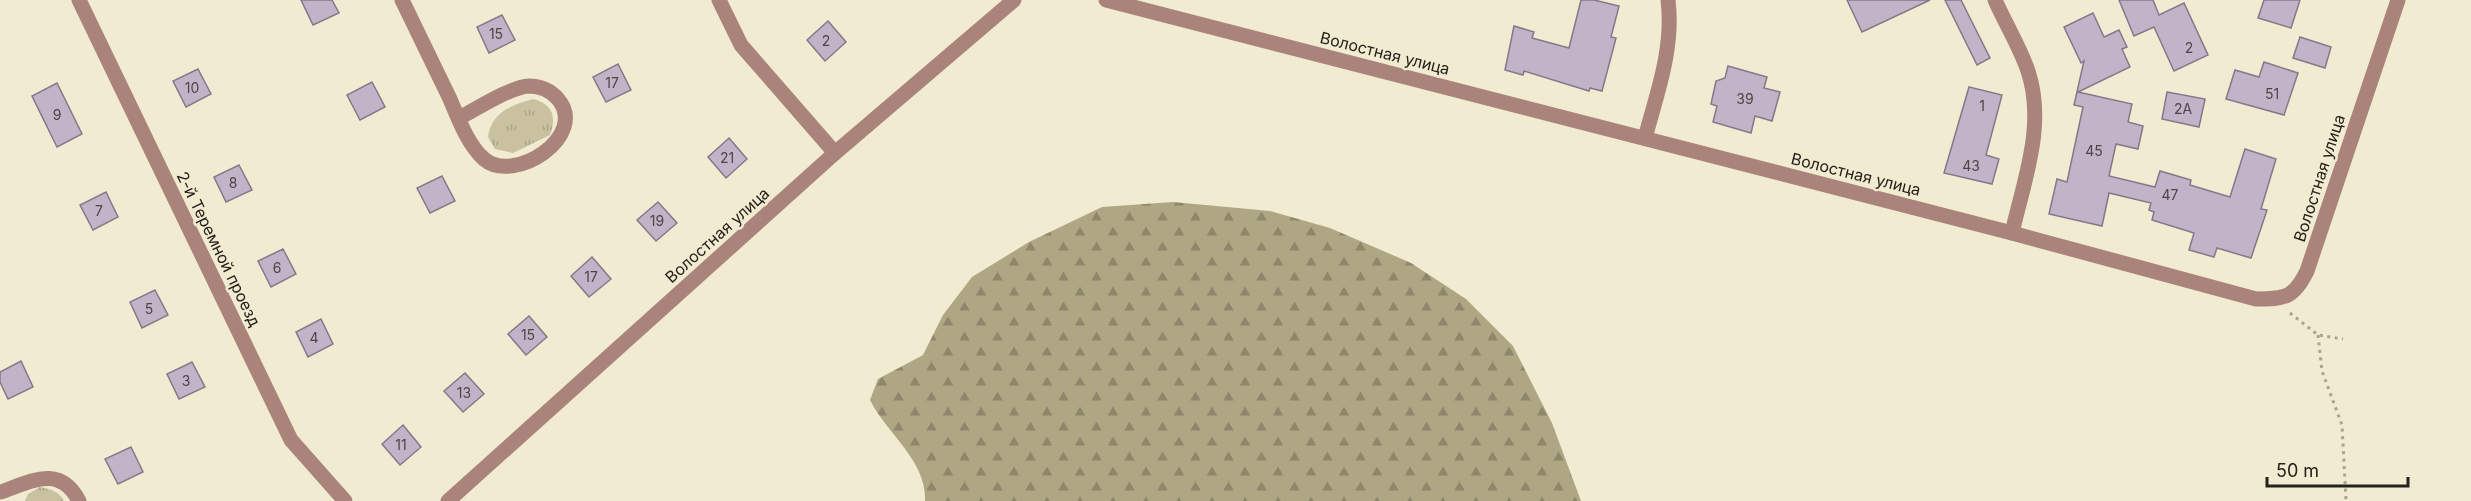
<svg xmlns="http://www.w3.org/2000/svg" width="2471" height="501" viewBox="0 0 2471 501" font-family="Inter,sans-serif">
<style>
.grass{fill:url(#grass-tufts)}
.forest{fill:url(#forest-firs)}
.building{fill:#c3b3c8;stroke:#86788a;stroke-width:1.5}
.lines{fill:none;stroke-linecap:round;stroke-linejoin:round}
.path{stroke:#a9a491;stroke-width:3;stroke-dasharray:3 4.5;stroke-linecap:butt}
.minor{stroke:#aa847b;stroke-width:15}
.labels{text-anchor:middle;stroke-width:5;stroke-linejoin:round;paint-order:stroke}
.number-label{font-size:14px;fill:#4c4645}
.street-label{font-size:16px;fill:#252219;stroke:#f1ebd2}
</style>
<defs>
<pattern id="grass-tufts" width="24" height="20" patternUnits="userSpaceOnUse" patternTransform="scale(1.5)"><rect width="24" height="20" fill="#c9c1a0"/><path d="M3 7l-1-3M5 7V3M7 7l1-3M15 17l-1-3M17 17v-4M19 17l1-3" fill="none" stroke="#aca689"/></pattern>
<pattern id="forest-firs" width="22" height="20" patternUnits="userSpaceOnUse" patternTransform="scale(1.5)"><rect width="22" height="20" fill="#afa683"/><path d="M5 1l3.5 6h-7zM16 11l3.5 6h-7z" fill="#8e876a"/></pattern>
</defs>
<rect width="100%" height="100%" fill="#f1ebd2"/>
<!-- grass -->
<g class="grass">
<path d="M533 99C552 104 557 116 550 135L513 153 495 149 488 137C491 113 511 105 533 99Z"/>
<path d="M40 487C50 489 59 491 64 501H25L28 494Z"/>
</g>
<!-- forest -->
<path class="forest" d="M1173 202 1270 211 1330 228 1411 263 1466 299 1513 346 1552 423 1581 501H925C927 461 887 434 870 400L878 379 923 355 943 315 972 277 1029 242 1102 207Z"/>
<!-- building -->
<g class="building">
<polygon points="301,0 332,0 339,13 313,25"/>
<polygon points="1581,0 1594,0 1619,6 1611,37 1616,38 1602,91 1590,88 1589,91 1524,71 1523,75 1505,70 1514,26 1534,32 1532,38 1569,48"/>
<polygon points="1847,0 1930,0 1862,32"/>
<polygon points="1945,0 1961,0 1990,58 1977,65"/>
<polygon points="2119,0 2153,0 2159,15 2184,3 2208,55 2174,71 2154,27 2134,36"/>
<polygon points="2264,0 2300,0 2291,28 2258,18"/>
<polygon points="2093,13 2104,37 2119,30 2127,47 2122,49 2130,67 2078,92 2132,104 2128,122 2143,126 2138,149 2116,144 2109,176 2155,187 2160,171 2191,180 2190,185 2230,197 2245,149 2276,159 2261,209 2267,210 2251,258 2217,248 2214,257 2189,250 2194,233 2152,220 2154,212 2149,210 2151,203 2109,193 2102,226 2049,214 2057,179 2067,182 2083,107 2074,105 2084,61 2081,63 2064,27"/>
<polygon points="502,15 515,40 489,53 477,27"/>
<polygon points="828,21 846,42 825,61 807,40"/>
<polygon points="2300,37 2331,47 2325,68 2293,58"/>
<polygon points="2264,62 2298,73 2284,115 2226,99 2235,70 2259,77"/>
<polygon points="618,64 631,90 606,102 593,77"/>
<polygon points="1728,66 1767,77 1764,88 1780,92 1772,121 1755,116 1751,133 1713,122 1717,106 1711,104 1716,81 1725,78"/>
<polygon points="198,69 211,94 186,107 173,81"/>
<polygon points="372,82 385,107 360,120 347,95"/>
<polygon points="57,83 82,134 57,147 32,96"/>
<polygon points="1969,87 2002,95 1986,155 1999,159 1992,184 1944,173"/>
<polygon points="2167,92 2205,99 2199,127 2162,119"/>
<polygon points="729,138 747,159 726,178 708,157"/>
<polygon points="239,165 252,190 226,202 214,177"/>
<polygon points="442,176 455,201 430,213 417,188"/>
<polygon points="106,192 118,217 93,230 80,205"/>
<polygon points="658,202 677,223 656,241 637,220"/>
<polygon points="283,249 296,274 271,287 258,261"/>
<polygon points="592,257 611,279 589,297 571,276"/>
<polygon points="155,290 168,315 142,328 130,302"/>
<polygon points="529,316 547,337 526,355 508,334"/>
<polygon points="321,319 333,344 308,357 296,332"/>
<polygon points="21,361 33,387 8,399 0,382 0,372"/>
<polygon points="192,362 205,387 179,399 167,374"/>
<polygon points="465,373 484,394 463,412 444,391"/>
<polygon points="403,425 421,447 400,465 382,444"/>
<polygon points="131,447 143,472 118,484 105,459"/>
</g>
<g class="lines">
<!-- path -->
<g class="path">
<polyline points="2290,313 2318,335 2343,339"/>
<polyline points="2318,335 2322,371 2342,425 2346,501"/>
</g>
<!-- minor -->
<g class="minor">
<polyline points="79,0 291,440 345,501"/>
<path d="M402 0C418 33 434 66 450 99 458 118 468 145 484 159 514 185 589 136 558 99 551 91 541 86 529 86 510 87 477 109 459 118"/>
<polyline points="719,0 741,45 835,153"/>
<path d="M1106 0 2012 233 2256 299C2285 299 2294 298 2307 271L2398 0"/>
<path d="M1995 0C2005 23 2020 47 2028 71 2046 125 2024 180 2012 233"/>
<path d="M1645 138C1657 93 1674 48 1668 0"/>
<path d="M1 492C32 481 60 464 79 501"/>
<polyline points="448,501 835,153 1014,0"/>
</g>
</g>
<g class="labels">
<!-- number labels -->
<g class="number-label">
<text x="496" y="39">15</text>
<text x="826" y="46">2</text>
<text x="2189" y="53">2</text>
<text x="612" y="88">17</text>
<text x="192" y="93">10</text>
<text x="2272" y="99">51</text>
<text x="1745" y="104">39</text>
<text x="1982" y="111">1</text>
<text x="2183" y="114">2А</text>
<text x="57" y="120">9</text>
<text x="2094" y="156">45</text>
<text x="727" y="163">21</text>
<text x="1971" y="171">43</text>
<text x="233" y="188">8</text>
<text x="2170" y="200">47</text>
<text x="99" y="216">7</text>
<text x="657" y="226">19</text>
<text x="277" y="273">6</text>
<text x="591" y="282">17</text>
<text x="149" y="314">5</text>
<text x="528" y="340">15</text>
<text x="314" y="343">4</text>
<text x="186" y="386">3</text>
<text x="464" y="398">13</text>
<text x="401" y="450">11</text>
</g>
<!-- street labels -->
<g class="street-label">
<text transform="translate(1385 53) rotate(14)" y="6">Волостная улица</text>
<text transform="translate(1856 174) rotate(14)" y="6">Волостная улица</text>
<text transform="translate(2319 178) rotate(-72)" y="6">Волостная улица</text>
<text transform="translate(717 235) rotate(-42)" y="6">Волостная улица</text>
<text transform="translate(219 249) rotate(64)" y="6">2-й Теремной проезд</text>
</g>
</g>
<!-- scale -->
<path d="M2267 477v9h141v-9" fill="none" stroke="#252219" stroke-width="3"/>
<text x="2276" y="477" font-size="18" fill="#252219" stroke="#f1ebd2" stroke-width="4.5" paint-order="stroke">50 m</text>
</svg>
